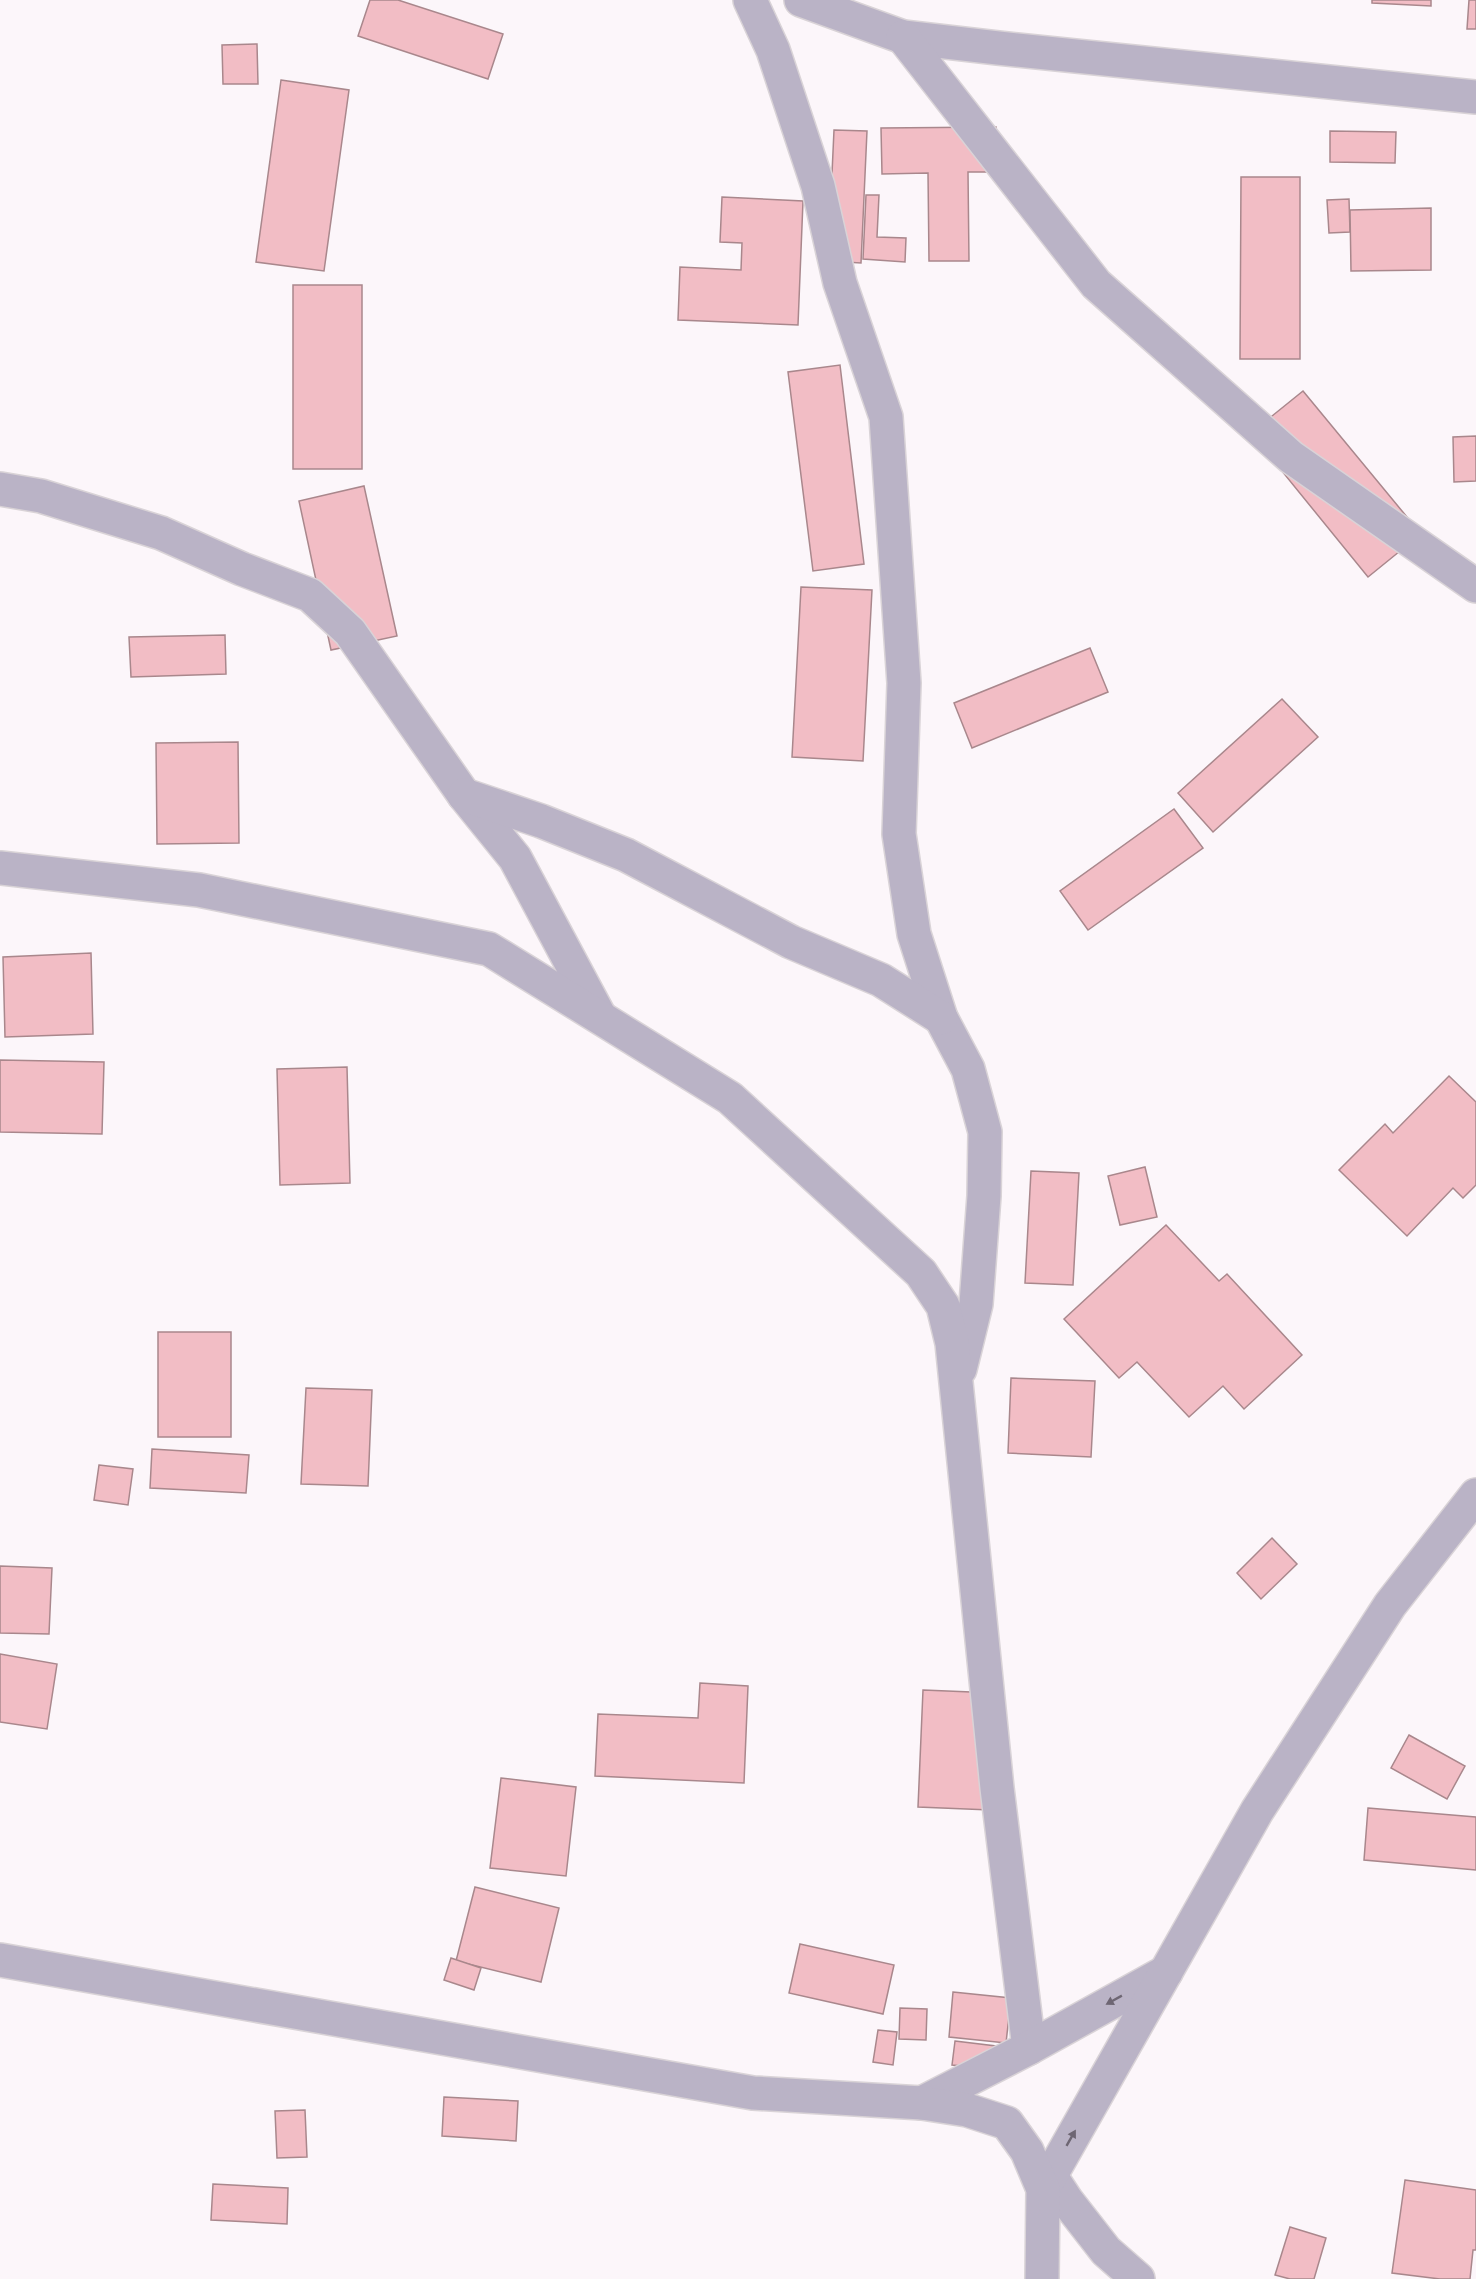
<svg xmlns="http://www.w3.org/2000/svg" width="1476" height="2279" viewBox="0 0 1476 2279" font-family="Jost,sans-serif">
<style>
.building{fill:#f2bdc5;stroke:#a9878c;stroke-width:1.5}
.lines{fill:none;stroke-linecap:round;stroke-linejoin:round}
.minor-casing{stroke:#d9d3d7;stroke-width:36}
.tertiary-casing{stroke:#d9d3d7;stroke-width:36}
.minor{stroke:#bab3c6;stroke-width:33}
.tertiary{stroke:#bab3c6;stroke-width:33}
.oneway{fill:#6e6673}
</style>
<rect width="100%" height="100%" fill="#fcf6fa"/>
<!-- building -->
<g class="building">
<polygon points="370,0 398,0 503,34 488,79 358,36"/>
<polygon points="1372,0 1431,0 1431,6 1372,3"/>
<polygon points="1469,0 1476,0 1476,29 1467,29"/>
<polygon points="257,44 258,84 223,84 222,45"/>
<polygon points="281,80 349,90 324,271 256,262"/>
<polygon points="996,127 997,172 968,172 969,261 929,261 928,173 882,174 881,128"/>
<polygon points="834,130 867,131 861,263 828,261"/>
<polygon points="1330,131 1396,132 1395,163 1330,162"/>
<polygon points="1241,177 1300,177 1300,359 1240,359"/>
<polygon points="866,195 879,195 877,237 906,238 905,262 863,259"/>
<polygon points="722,197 803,201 798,325 678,320 680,267 741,270 742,243 720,242"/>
<polygon points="1349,199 1350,232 1329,233 1327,200"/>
<polygon points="1431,208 1431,270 1351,271 1350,210"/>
<rect x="293" y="285" width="69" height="184"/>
<polygon points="840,365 864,564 813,571 788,372"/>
<polygon points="1303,391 1421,534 1368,577 1251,433"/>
<polygon points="1476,436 1476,481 1454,482 1453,437"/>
<polygon points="364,486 397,636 331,650 299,501"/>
<polygon points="801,587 872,590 863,761 792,757"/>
<polygon points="225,635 226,674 131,677 129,637"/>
<polygon points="1090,648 1108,692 972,748 954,703"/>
<polygon points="1282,699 1318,737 1213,832 1178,793"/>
<polygon points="238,742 239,843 157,844 156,743"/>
<polygon points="1174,809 1203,848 1088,930 1060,891"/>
<polygon points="91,953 93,1034 5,1037 3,957"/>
<polygon points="0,1060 104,1062 102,1134 0,1132"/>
<polygon points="347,1067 350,1183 280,1185 277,1069"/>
<polygon points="1449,1076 1476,1102 1476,1185 1463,1198 1453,1188 1407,1236 1339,1170 1385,1124 1393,1133"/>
<polygon points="1145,1167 1157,1217 1120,1225 1108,1176"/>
<polygon points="1031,1171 1079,1173 1073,1285 1025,1283"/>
<polygon points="1166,1225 1219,1281 1227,1274 1302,1355 1244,1409 1223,1386 1189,1417 1137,1362 1119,1378 1064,1319"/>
<rect x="158" y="1332" width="73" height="105"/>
<polygon points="1011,1378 1095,1381 1091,1457 1008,1453"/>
<polygon points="306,1388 372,1390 368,1486 301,1484"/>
<polygon points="152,1449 249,1455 246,1493 150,1488"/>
<polygon points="99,1465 133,1469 128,1505 94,1500"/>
<polygon points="1272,1538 1297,1564 1261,1599 1237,1573"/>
<polygon points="0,1566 52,1568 49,1634 0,1633"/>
<polygon points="0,1654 57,1664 47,1729 0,1722"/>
<polygon points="700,1683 748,1686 744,1783 595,1776 598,1714 698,1718"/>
<polygon points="923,1690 995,1693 990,1810 918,1807"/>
<polygon points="1409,1735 1465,1766 1447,1799 1391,1768"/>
<polygon points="501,1778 576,1787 566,1876 490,1868"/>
<polygon points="1368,1808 1476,1817 1476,1870 1364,1860"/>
<polygon points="475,1887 559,1908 541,1982 456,1961"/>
<polygon points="800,1944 894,1965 883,2014 789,1993"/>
<polygon points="451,1958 481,1968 474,1990 444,1980"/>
<polygon points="953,1992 1011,1998 1006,2043 949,2037"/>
<polygon points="900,2008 927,2009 926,2040 899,2039"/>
<polygon points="878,2030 897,2032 893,2065 873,2062"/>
<polygon points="955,2041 996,2046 993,2069 952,2065"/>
<polygon points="444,2097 518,2101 516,2141 442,2136"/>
<polygon points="305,2110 307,2157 277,2158 275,2111"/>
<polygon points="1405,2180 1476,2190 1476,2250 1473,2250 1470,2279 1440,2279 1392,2273"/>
<polygon points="213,2184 288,2188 287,2224 211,2220"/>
<polygon points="1290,2227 1326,2238 1314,2279 1290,2279 1275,2275"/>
</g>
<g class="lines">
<defs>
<g id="minor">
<polyline points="750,0 773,50 818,186 840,283 886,417 904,683 899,834 914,934 941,1018 968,1069 985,1132 984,1196 976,1304 960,1369"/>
<polyline points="801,0 903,37 998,48 1476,97"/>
<polyline points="903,37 1096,284 1291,457 1476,586"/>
<polyline points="0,489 41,496 161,533 242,569 310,595 350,632 464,795 515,858 600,1017"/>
<polyline points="464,795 541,821 626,855 791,942 881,980 941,1018"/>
<polyline points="0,868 199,890 489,949 730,1098 921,1273 943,1306 952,1343 997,1788 1029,2048"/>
<polyline points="922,2103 1029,2048 1166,1972"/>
<polyline points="1050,2175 1067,2201 1106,2251 1138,2279"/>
<polyline points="1043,2189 1257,1811 1390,1605 1476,1495"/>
</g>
<polyline id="tertiary" points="0,1960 753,2093 922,2103 967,2110 1007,2123 1027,2151 1043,2189 1042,2279"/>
</defs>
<!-- minor casing -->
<use href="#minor" class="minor-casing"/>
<!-- tertiary casing -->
<use href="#tertiary" class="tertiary-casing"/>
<!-- minor -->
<use href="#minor" class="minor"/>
<!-- tertiary -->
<use href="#tertiary" class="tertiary"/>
</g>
<!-- one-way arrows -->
<defs><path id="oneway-solid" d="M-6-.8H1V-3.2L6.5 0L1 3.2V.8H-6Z" transform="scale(1.5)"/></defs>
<g class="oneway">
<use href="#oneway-solid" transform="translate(1114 2000) rotate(151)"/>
<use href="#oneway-solid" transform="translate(1071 2138) rotate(-60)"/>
</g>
</svg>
